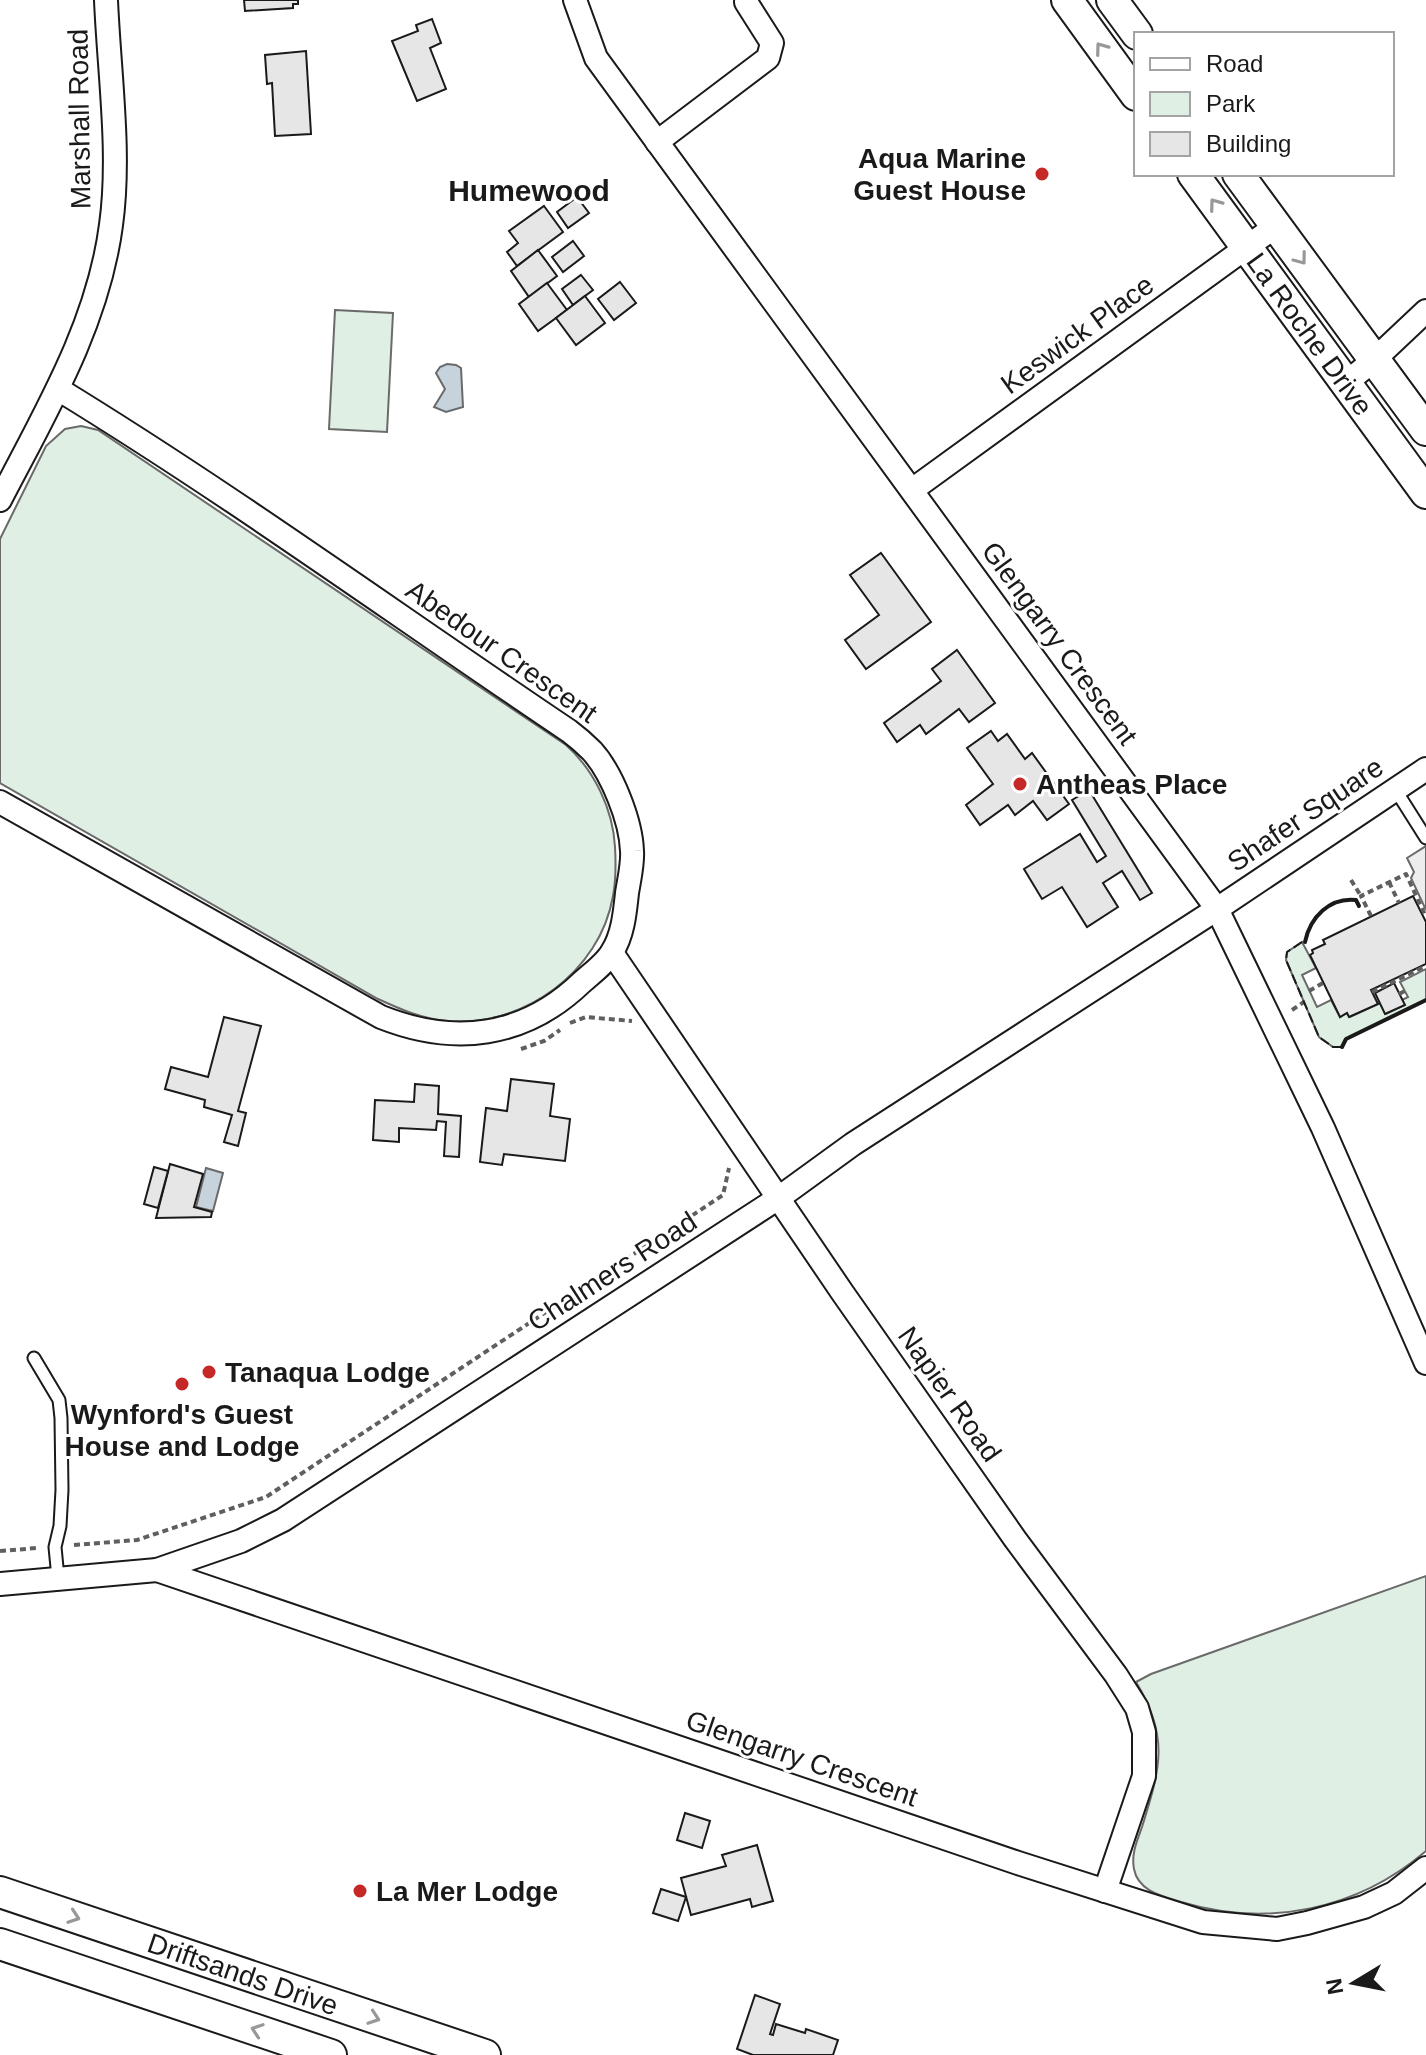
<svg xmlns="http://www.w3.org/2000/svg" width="1426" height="2055" viewBox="0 0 1426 2055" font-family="Helvetica,sans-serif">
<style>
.green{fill:#e0efe3;stroke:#6a6a6a;stroke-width:2}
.parking{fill:#ededed;stroke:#6a6a6a;stroke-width:2}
.water{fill:#c6d2dc;stroke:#6a6a6a;stroke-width:2}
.building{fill:#e6e6e6;stroke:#1a1a1a;stroke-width:2}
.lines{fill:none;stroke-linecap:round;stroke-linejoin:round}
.lane-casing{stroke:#1a1a1a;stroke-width:15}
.street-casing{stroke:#1a1a1a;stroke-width:26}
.secondary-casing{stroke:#1a1a1a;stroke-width:34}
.path{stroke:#5f5f5f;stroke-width:4;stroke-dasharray:6 4;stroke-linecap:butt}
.lane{stroke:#fff;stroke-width:11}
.street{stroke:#fff;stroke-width:22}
.secondary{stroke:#fff;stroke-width:30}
.fence{stroke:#1a1a1a;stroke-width:2;stroke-dasharray:10 4;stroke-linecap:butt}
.wall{stroke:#1a1a1a;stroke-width:4}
.oneway{stroke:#989898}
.poi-dot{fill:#c62828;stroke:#fff;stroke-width:3}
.labels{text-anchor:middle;stroke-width:6;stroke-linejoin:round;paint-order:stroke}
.street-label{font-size:28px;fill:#1a1a1a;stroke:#fff}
.poi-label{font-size:28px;font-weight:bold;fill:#1a1a1a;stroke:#fff;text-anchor:start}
.neighbourhood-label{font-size:30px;font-weight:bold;fill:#1a1a1a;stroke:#fff}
</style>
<rect width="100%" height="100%" fill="#fff"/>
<!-- green -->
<g class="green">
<polygon points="335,310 393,313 387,432 329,429"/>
<path d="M81 426 98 430 566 745C594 770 613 809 615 847 616 864 616 880 613 896 600 972 523 1028 447 1021 422 1019 400 1009 378 999L0 783V539L46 446 65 429Z"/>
<polygon points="1302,942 1316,968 1302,975 1317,1007 1331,1000 1340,1017 1347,1013 1350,1017 1380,1003 1386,1014 1404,1005 1402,1000 1408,997 1400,982 1426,969 1426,1000 1346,1039 1342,1047 1333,1047 1319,1037 1286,960 1287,952"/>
<path d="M1426 1576V1851C1357 1910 1268 1928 1181 1902 1162 1896 1138 1891 1134 1869 1131 1854 1137 1841 1142 1827 1160 1769 1170 1737 1136 1682L1151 1674Z"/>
</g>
<!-- parking -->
<polygon class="parking" points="1426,846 1426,910 1411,878 1414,872 1407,858"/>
<!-- water -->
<g class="water">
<polygon points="447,364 456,365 461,368 463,407 446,412 434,407 445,389 436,373 440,367"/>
<polygon points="206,1168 223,1173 213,1211 196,1207"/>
</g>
<!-- building -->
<g class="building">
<polygon points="244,0 298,0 298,4 293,4 293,8 245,11"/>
<polygon points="432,19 441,43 430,48 446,89 417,101 392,41 418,31 416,25"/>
<polygon points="306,51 311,134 275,136 272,83 267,84 265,55"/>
<polygon points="577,197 589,213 568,228 557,212"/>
<polygon points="544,206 563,232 517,266 507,252 518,243 509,231"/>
<polygon points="573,241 584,256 563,272 552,257"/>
<polygon points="538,250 557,276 529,297 511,271"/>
<polygon points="581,275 593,290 573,305 562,289"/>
<polygon points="620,282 636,303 614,320 598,299"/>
<polygon points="547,283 567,310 538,331 519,304"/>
<polygon points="585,296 605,323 576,345 556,318"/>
<polygon points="881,553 931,622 866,669 845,640 879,615 850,575"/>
<polygon points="957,650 995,703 969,722 959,709 926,734 920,725 897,742 884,723 941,681 932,669"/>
<polygon points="991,731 998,741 1007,734 1025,759 1032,753 1069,804 1047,820 1033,801 1015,815 1008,805 980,825 966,805 993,784 967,748"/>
<polygon points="1089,790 1152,893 1140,900 1122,871 1103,883 1118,907 1087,927 1062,887 1042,899 1024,869 1080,834 1097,862 1106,856 1072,800"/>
<polygon points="1413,896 1426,922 1426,964 1371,990 1378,1004 1349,1017 1347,1013 1340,1017 1310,955 1313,953 1312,950 1325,944 1323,940"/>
<polygon points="1394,983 1405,1005 1385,1014 1375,993"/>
<polygon points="224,1017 261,1026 238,1111 246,1113 238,1146 224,1142 232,1115 204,1107 205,1100 165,1089 171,1067 208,1077"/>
<polygon points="511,1079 554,1084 550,1116 570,1119 565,1161 504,1154 502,1165 480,1162 486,1108 507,1111"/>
<polygon points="415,1084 439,1086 438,1114 461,1116 459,1157 444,1156 446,1122 437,1121 436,1130 399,1128 399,1142 373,1140 375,1100 414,1102"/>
<polygon points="170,1164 203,1174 194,1207 212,1212 211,1217 156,1218"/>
<polygon points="154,1167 168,1171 158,1208 144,1204"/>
<polygon points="685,1813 710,1821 702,1848 677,1840"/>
<polygon points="757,1845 773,1901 752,1907 750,1899 691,1915 681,1878 726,1866 722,1855"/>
<polygon points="661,1889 686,1897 678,1921 653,1913"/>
<polygon points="755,1995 780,2004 770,2034 773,2035 776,2024 805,2033 806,2029 838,2040 833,2055 753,2055 737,2049"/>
</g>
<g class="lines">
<defs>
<g id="lane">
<polyline points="1395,789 1426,838"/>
<polyline points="34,1358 59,1400 61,1418 62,1490 60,1526 55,1547 58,1578"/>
</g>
<g id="street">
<polyline points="575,0 596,58 1217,909 1323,1128 1426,1363"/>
<polyline points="657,142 768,58 772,43 746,2"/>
<polyline points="1346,383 1375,359 1426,311"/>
<polyline points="912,490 1276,226"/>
<path d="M0 500C45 413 98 325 111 225 121 154 109 72 106 0"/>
<path d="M0 802 381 1017C454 1046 524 1038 582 982 592 973 606 963 612 952 623 935 625 912 627 893 629 880 633 864 632 851 631 821 612 773 592 751 585 744 577 737 569 731 399 617 233 496 58 389"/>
<polyline points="612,953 842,1292 1015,1539 1116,1675 1137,1708 1144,1732 1144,1776 1105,1891"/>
<polyline points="157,1570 1018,1863 1203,1922 1277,1929 1307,1923 1364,1907 1394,1893 1426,1868"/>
<polyline points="0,1584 157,1570 241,1541 283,1520 780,1197 853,1144 1217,909 1426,769"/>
</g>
<g id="secondary">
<polyline points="1067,0 1136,95"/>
<polyline points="1112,0 1137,34"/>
<polyline points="1193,174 1426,493"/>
<polyline points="1238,174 1426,430"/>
<polyline points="0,1892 485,2055"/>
<polyline points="0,1944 331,2055"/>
</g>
</defs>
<!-- lane casing -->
<use href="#lane" class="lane-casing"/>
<!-- street casing -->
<use href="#street" class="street-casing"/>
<!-- secondary casing -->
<use href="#secondary" class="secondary-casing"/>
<!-- path -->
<g class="path">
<polyline points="1351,880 1361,896"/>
<polyline points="1389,882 1399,903"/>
<polyline points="1371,916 1361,896 1406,874 1426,917"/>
<polyline points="1309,991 1323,983"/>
<polyline points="1372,992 1426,966"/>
<polyline points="1399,994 1405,991"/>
<polyline points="1292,1010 1304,1002"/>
<polyline points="570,1023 586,1017 632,1021"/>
<polyline points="521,1049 544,1041 560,1030"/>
<polyline points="74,1545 137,1540 266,1497 723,1195 729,1168"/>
<polyline points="0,1551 37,1548"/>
</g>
<!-- lane -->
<use href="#lane" class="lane"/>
<!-- street -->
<use href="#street" class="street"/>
<!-- secondary -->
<use href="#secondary" class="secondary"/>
<!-- fence -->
<polyline class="fence" points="1302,942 1287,952 1286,960 1319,1037 1333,1047 1342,1047"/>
<!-- wall -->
<g class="wall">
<path d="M1305 942C1310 917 1330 897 1356 900L1359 906"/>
<polyline points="1342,1047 1346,1039 1426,1000"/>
</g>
</g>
<!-- one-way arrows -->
<defs><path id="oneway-chevron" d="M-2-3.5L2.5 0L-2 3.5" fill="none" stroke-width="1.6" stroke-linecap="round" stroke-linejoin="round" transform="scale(2)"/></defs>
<g class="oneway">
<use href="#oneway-chevron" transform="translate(1101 48) rotate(-126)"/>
<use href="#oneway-chevron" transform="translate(1215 204) rotate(-126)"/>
<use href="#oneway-chevron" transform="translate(1301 259) rotate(53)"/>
<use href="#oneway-chevron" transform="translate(74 1917) rotate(19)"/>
<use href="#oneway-chevron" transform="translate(374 2018) rotate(19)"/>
<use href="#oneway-chevron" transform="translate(257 2030) rotate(-161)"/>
</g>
<!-- markers -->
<g class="poi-dot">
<circle cx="1042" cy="174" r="8"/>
<circle cx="1020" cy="784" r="8"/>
<circle cx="209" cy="1372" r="8"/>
<circle cx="182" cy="1384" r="8"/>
<circle cx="360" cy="1891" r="8"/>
</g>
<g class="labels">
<!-- street labels -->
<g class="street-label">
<text transform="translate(79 119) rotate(-91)" y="10">Marshall Road</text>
<text transform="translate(1077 334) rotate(-36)" y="10">Keswick Place</text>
<text transform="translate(1310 334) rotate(54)" y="10">La Roche Drive</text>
<text transform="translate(1060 643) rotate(54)" y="10">Glengarry Crescent</text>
<text transform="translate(502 651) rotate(35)" y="10">Abedour Crescent</text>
<text transform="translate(1305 814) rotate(-34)" y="10">Shafer Square</text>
<text transform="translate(612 1271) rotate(-33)" y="10">Chalmers Road</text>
<text transform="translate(950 1394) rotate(55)" y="10">Napier Road</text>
<text transform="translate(802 1758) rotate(19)" y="10">Glengarry Crescent</text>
<text transform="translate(243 1974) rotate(19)" y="10">Driftsands Drive</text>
</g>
<!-- poi labels -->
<g class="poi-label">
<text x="1026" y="168" text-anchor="end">Aqua Marine<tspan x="1026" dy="32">Guest House</tspan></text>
<text x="1036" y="794">Antheas Place</text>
<text x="225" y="1382">Tanaqua Lodge</text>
<text x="182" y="1424" text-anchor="middle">Wynford's Guest<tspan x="182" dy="32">House and Lodge</tspan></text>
<text x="376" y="1901">La Mer Lodge</text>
</g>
<!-- neighbourhood labels -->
<g class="neighbourhood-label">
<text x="529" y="201">Humewood</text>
</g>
</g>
<!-- legend -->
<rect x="1134" y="32" width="260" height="144" fill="#ffffff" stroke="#a3a3a3" stroke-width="2"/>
<rect x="1150" y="58" width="40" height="12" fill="#ffffff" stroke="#a3a3a3" stroke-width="2"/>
<text x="1206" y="72" font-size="24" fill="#1a1a1a">Road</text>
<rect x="1150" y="92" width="40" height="24" fill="#e0efe3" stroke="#a3a3a3" stroke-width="2"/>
<text x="1206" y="112" font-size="24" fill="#1a1a1a">Park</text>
<rect x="1150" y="132" width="40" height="24" fill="#e6e6e6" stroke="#a3a3a3" stroke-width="2"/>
<text x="1206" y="152" font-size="24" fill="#1a1a1a">Building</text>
<!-- north arrow -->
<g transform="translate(1354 1983) rotate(260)" stroke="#ffffff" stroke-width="6" paint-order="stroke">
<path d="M0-6L14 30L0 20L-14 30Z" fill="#1a1a1a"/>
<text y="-12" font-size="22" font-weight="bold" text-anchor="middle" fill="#1a1a1a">N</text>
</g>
</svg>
